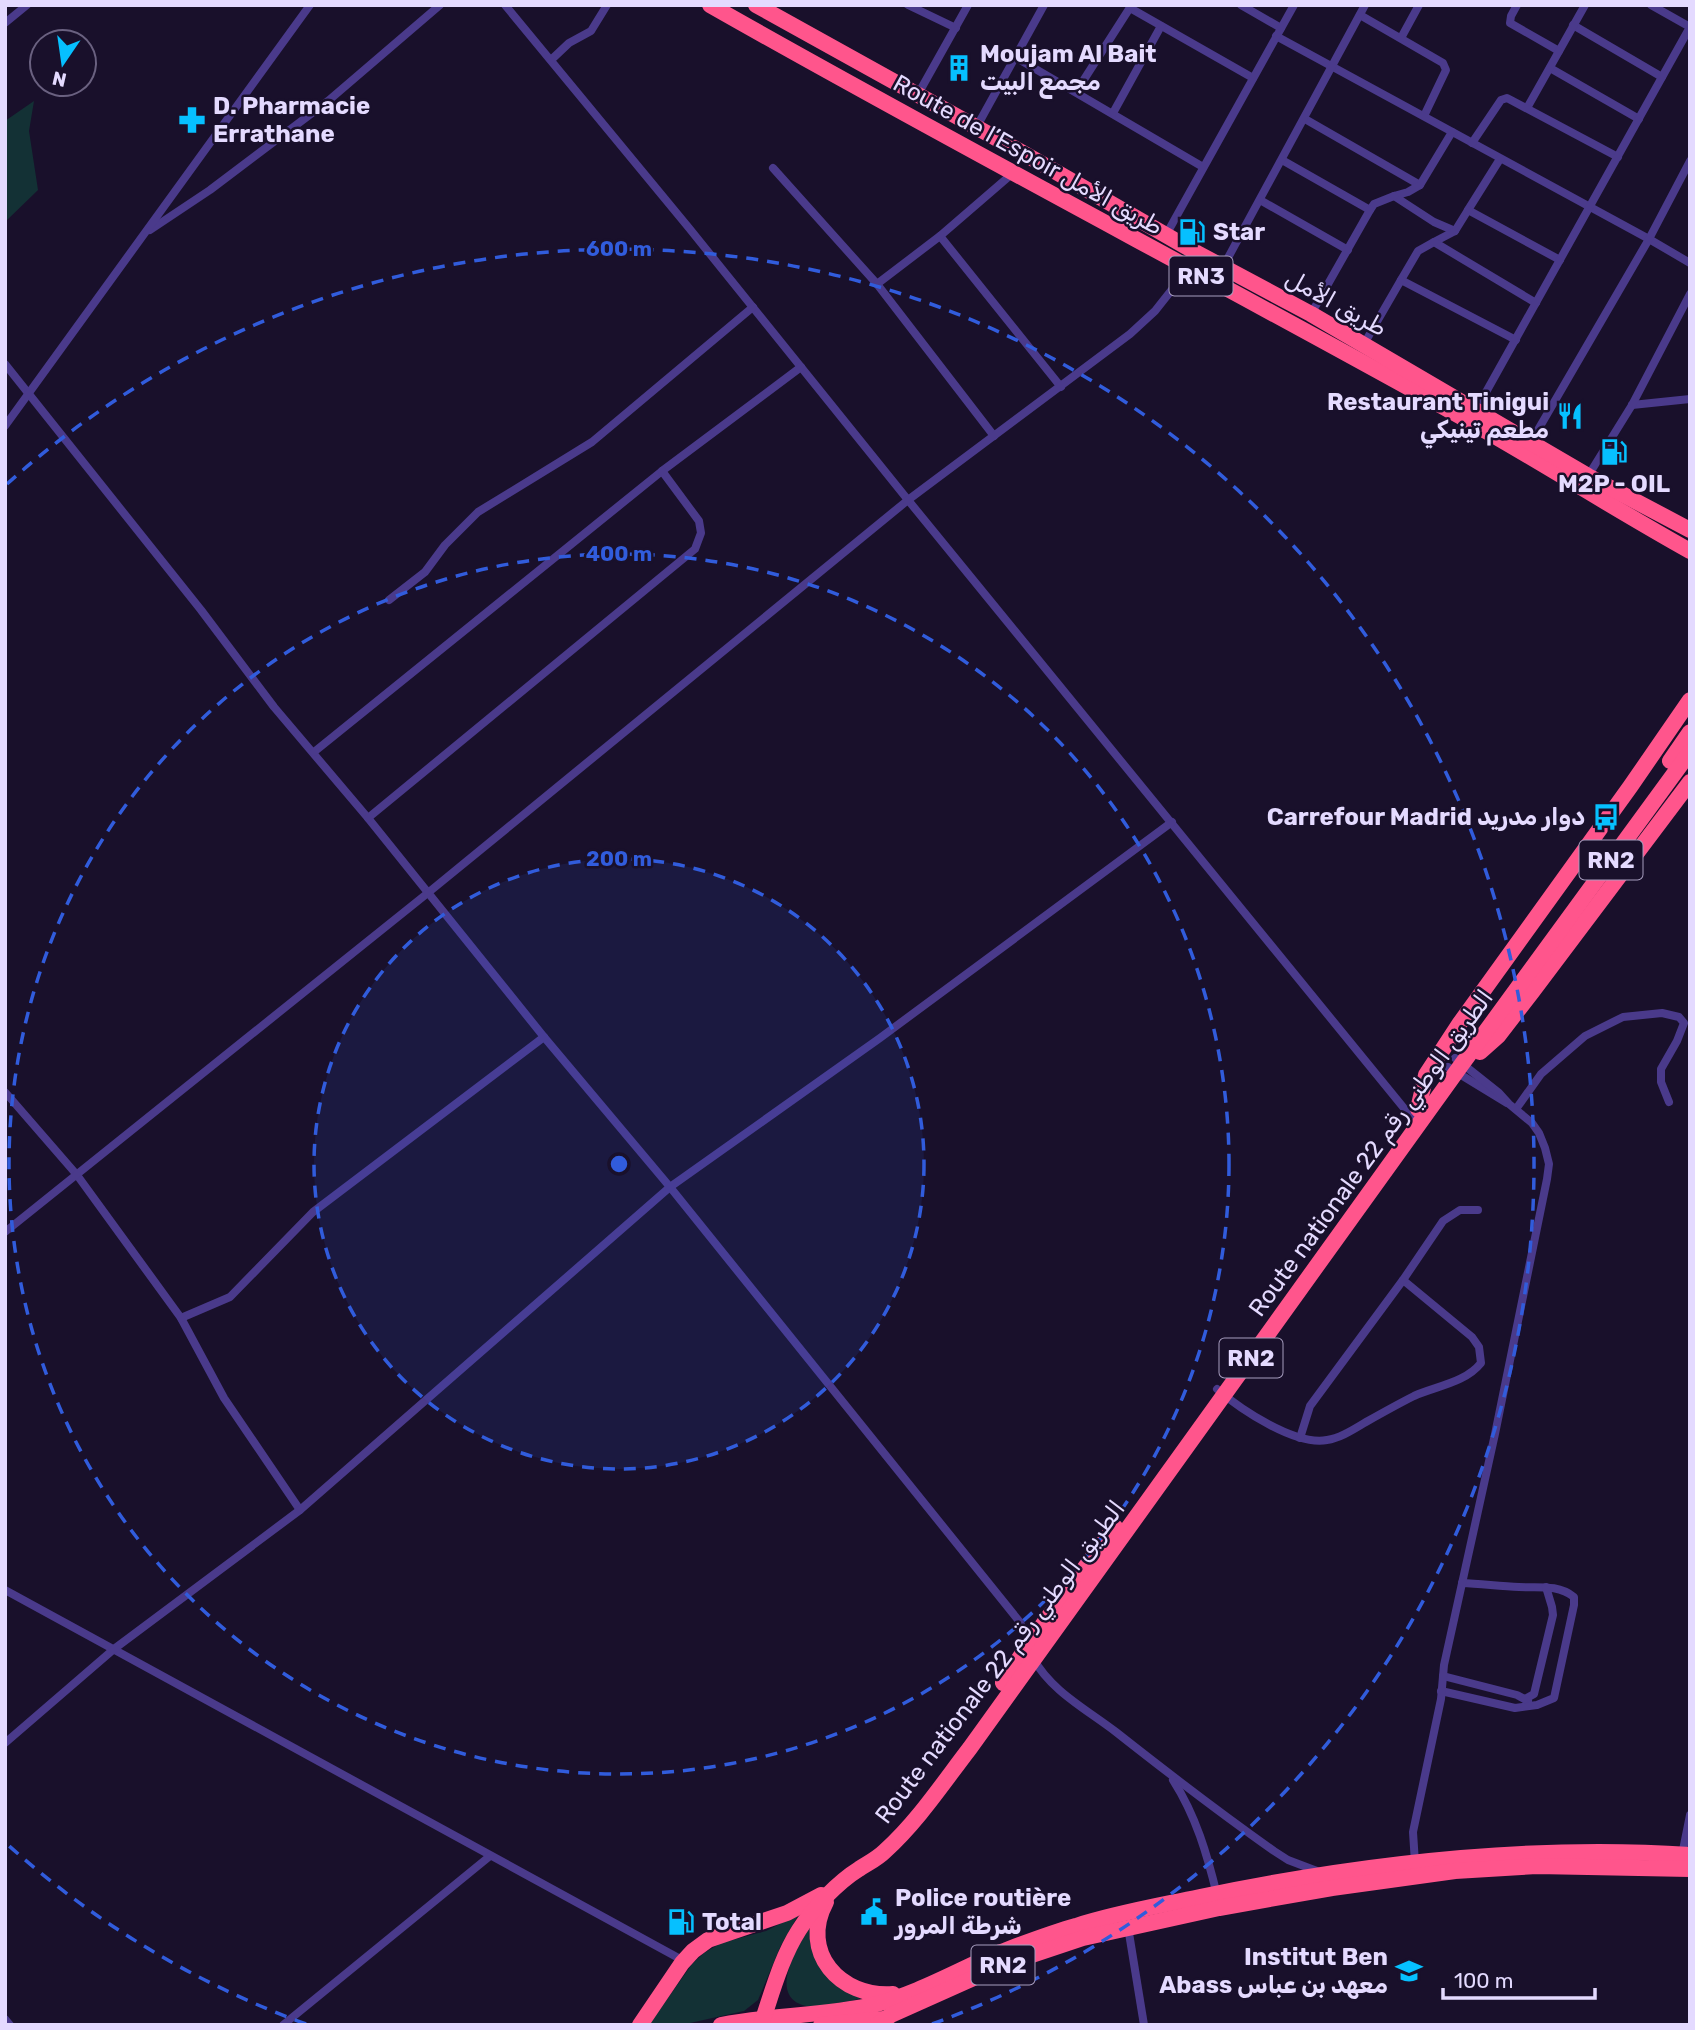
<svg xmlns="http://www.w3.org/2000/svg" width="1695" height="2030" viewBox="0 0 1695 2030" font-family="Rubik,Cairo,sans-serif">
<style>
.green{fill:#133135}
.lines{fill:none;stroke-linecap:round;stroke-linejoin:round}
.street{stroke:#4a3a8b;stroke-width:8}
.highway{stroke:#ff558c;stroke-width:16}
.ring{fill:none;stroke:#315cdc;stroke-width:3.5;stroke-dasharray:12 9}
.labels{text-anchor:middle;stroke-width:5;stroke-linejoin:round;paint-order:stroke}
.shield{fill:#19102b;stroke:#a79dbf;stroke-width:2}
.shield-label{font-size:23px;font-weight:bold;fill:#e4daff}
.poi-label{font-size:24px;font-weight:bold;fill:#e4daff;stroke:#19102b;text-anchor:start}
.street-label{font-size:24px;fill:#e4daff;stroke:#19102b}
.centre{fill:#315cdc;stroke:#19102b;stroke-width:3.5}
.ring-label{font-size:21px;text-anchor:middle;font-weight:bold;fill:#315cdc;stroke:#19102b;stroke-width:5;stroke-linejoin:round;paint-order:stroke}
</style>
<rect width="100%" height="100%" fill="#19102b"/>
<!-- green -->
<g class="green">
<polygon points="34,101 29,131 38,190 5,222 5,121"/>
<polygon points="799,1914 781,1945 758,2000 744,2011 681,2025 649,2025 692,1964 704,1953 721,1943 766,1931"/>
<path d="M810 1928V1943L815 1957 860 1999C849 2001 815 2008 806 2006 767 1997 797 1946 810 1928Z"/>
</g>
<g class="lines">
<!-- street -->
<g class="street">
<polyline points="505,5 689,228 908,500 1412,1118"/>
<polyline points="908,5 956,28"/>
<polyline points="1241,5 1281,28"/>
<polyline points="1517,5 1511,16 1510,23 1559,51"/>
<polyline points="1130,8 1253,78"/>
<polyline points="1360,15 1443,63 1446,70 1424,116"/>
<polyline points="5,23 27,5"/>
<polyline points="1573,25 1662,77"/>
<polyline points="1276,36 1649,239 1690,263"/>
<polyline points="1401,38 1419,5"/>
<polyline points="1015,57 1203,167"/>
<polyline points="551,60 569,43 591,31 607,5"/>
<polyline points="1550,68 1639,119"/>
<polyline points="1076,92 1131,6"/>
<polyline points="917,96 968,5"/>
<polyline points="1527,108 1585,5"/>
<polyline points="1113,113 1161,26"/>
<polyline points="1305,119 1420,185"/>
<polyline points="976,128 1044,5"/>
<polyline points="1452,132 1420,185 1408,192 1394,196 1434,222 1455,231"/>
<polyline points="1472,143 1501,100 1507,98 1618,157"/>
<polyline points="1500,159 1468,210 1560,260"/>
<polyline points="1282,160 1370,210 1374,204 1394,196"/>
<polyline points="773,168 877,284 994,436"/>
<polyline points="1260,200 1348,250"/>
<polyline points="150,230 210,190 328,101 440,5"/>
<polyline points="1166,235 1294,5"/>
<polyline points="940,236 1061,387"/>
<polyline points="1434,242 1455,231 1468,210"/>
<polyline points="1223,267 1365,5"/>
<polyline points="1401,280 1418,251 1434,242 1536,303"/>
<polyline points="877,284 940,236 1013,173"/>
<polyline points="1311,314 1370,210"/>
<polyline points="1364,344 1401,280 1516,340"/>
<polyline points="5,364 201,610 274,707 368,818 544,1037 670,1187 1019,1621 1030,1641"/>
<polyline points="1632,405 1690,399"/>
<polyline points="1476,410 1690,27 1651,5"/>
<polyline points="5,426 310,5"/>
<polyline points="1529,441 1535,435 1649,239 1690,161"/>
<polyline points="1588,476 1632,405 1690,294"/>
<polyline points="389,600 425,572 445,545 478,512 592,442 753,307"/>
<polyline points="314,752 662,471 801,367"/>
<polyline points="368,818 695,549 701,533 699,521 662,471"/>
<polyline points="1448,1067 1507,1103"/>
<polyline points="5,1092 77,1175 181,1318 224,1398 300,1510"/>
<polyline points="1516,1109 1541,1074 1585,1036 1623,1017 1662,1013 1679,1017 1684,1023 1677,1041 1661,1069 1661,1082 1669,1102"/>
<polyline points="5,1232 429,892 908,500 1130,334 1155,311 1189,268"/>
<polyline points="181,1318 230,1297 313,1212 544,1037"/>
<path d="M1217 1389C1240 1409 1295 1446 1327 1440 1341 1438 1354 1429 1366 1422 1382 1413 1398 1404 1414 1396 1436 1386 1465 1383 1481 1363L1479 1347 1472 1337 1403 1280"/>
<polyline points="1300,1438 1310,1406 1403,1280 1443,1221 1460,1210 1478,1210"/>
<polyline points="5,1590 684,1961"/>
<path d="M1033 1658C1051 1691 1086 1709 1116 1732 1168 1773 1220 1813 1274 1851L1288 1860 1317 1871"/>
<polyline points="1443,1676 1517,1695 1528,1701"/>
<path d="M1441 1691 1515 1708 1537 1705 1554 1698 1574 1605V1597C1558 1584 1538 1588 1519 1587 1500 1586 1481 1584 1462 1583"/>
<polyline points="1525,1699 1534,1694 1553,1615 1552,1607 1546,1587"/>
<polyline points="5,1743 114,1649 300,1510 670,1187 880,1038 1172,822"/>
<path d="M1173 1780C1196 1816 1207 1854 1217 1895"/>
<polyline points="1682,1855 1690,1815"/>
<polyline points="1415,1863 1413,1832 1441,1699 1444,1665 1495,1434 1547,1179 1549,1164 1545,1148 1539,1133 1532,1123 1509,1104 1499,1093 1455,1058"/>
<polyline points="1128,1927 1144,2025"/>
<polyline points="5,2019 10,2025"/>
<polyline points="283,2025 490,1856"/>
</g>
<!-- highway -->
<g class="highway">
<path d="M710 5C956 145 1208 276 1456 414 1535 458 1611 507 1690 551"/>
<polyline points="756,5 1030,157 1197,253 1311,314 1588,476 1690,530"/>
<polyline points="1670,761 1690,732"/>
<polyline points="1480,1052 1498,1036 1532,992 1690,782"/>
<polyline points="1418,1109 1426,1075 1460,1023 1630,787 1690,700"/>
<polyline points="1003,1683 1030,1642 1115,1527"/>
<path d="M826 1902C799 1952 840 1998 893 1994"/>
<polyline points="640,2025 682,1963 693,1951 708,1940 787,1913 821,1895"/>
<path d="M721 2025C771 2015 823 2016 873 2005 918 1994 958 1970 1001 1952 1025 1943 1051 1933 1076 1926 1116 1913 1158 1906 1200 1897 1359 1864 1526 1844 1690 1855"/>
<path d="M761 2025C772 1993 781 1958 799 1930 812 1909 838 1882 859 1869 868 1863 877 1859 885 1851 918 1821 943 1783 970 1748L1462 1064 1690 752"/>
<polyline points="821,2025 884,2019"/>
<polyline points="877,2025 891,2015 1005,1964 1083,1938 1219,1908 1332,1888 1455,1871 1537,1866 1690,1869"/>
</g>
</g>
<!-- distance rings -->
<circle cx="619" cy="1164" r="305" fill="#315cdc" fill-opacity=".12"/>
<g class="ring">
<circle cx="619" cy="1164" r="305"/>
<circle cx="619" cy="1164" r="610"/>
<path d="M306 2024A915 915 0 0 1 7 1844M7 484A915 915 0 1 1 932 2024"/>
</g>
<!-- icons -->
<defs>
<symbol id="building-bare" viewBox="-9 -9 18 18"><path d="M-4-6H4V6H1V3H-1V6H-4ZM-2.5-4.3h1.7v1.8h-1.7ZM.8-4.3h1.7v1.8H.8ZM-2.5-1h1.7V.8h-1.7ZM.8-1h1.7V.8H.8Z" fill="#06c0ff" stroke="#19102b" stroke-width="2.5" paint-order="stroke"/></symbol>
<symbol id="pharmacy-bare" viewBox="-9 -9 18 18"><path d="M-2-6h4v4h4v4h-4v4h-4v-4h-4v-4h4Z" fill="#06c0ff" stroke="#19102b" stroke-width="2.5" paint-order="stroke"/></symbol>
<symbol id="fuel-bare" viewBox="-9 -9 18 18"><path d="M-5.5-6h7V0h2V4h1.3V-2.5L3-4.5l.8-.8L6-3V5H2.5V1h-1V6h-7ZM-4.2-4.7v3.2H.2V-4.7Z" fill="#06c0ff" stroke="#19102b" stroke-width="2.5" paint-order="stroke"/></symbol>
<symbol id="restaurant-bare" viewBox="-9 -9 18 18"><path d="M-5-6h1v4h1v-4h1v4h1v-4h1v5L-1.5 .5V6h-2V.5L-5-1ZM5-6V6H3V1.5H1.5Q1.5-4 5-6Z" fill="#06c0ff" stroke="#19102b" stroke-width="2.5" paint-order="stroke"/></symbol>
<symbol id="bus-bare" viewBox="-9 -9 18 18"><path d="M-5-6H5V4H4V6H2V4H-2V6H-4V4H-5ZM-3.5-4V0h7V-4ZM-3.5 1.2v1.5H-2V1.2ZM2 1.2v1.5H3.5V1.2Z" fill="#06c0ff" stroke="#19102b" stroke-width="2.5" paint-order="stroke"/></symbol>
<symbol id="civic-bare" viewBox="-9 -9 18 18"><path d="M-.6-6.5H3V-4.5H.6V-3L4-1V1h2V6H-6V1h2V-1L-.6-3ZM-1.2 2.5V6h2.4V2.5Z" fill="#06c0ff" stroke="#19102b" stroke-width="2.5" paint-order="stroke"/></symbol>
<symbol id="university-bare" viewBox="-9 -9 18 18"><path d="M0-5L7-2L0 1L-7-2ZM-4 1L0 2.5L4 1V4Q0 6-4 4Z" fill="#06c0ff" stroke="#19102b" stroke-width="2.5" paint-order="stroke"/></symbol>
</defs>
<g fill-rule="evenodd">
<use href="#building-bare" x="940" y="49" width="38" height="38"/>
<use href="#pharmacy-bare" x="173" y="101" width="38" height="38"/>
<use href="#fuel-bare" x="1173" y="213" width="38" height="38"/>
<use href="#restaurant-bare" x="1551" y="397" width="38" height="38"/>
<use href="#fuel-bare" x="1595" y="433" width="38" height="38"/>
<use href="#bus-bare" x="1587" y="798" width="38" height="38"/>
<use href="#civic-bare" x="855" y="1893" width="38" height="38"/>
<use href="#fuel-bare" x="662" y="1903" width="38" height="38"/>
<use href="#university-bare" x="1390" y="1952" width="38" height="38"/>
</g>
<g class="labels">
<!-- shield labels -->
<g class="shield">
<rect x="1169.5" y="256.5" width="63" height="39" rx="5"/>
<rect x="1579.5" y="840.5" width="63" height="39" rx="5"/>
<rect x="1219.5" y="1338.5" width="63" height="39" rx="5"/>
<rect x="971.5" y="1945.5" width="63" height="39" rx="5"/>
</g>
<g class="shield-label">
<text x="1201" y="284">RN3</text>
<text x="1611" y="868">RN2</text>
<text x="1251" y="1366">RN2</text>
<text x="1003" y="1973">RN2</text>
</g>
<!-- poi labels -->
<g class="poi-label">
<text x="980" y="62">Moujam Al Bait<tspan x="980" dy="28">مجمع البيت</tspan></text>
<text x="213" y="114">D. Pharmacie<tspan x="213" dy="28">Errathane</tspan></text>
<text x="1213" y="240">Star</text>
<text x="1549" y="410" text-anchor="end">Restaurant Tinigui<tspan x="1549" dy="28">مطعم تينيكي</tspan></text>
<text x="1614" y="492" text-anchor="middle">M2P - OIL</text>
<text x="1585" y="825" text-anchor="end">Carrefour Madrid دوار مدريد</text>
<text x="895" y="1906">Police routière<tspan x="895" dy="28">شرطة المرور</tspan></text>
<text x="702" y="1930">Total</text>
<text x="1388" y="1965" text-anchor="end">Institut Ben<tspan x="1388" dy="28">Abass معهد بن عباس</tspan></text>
</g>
<!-- street labels -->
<g class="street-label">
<text transform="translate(1028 155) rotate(29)" y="8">Route de l’Espoir طريق الأمل</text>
<text transform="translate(1336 303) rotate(29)" y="8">طريق الأمل</text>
<text transform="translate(1371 1153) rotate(-54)" y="8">Route nationale 22 الطريق الوطني رقم</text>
<text transform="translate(1000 1662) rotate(-53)" y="8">Route nationale 22 الطريق الوطني رقم</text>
</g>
</g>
<circle cx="619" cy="1164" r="10" class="centre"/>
<g class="ring-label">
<text x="619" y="256">600 m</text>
<text x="619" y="561">400 m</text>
<text x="619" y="866">200 m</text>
</g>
<!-- border -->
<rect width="1695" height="2030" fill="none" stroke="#e4daff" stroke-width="14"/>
<!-- north arrow -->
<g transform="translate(63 63) rotate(193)"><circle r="33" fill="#19102b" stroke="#6a6180" stroke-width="2"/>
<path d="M0-5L12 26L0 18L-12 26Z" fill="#06c0ff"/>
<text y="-10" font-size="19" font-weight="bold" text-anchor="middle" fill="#e4daff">N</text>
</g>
<!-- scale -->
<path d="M1443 1988v10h152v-10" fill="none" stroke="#e4daff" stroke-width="3.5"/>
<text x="1454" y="1988" font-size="21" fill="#e4daff" stroke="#19102b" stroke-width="5" paint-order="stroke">100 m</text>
</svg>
